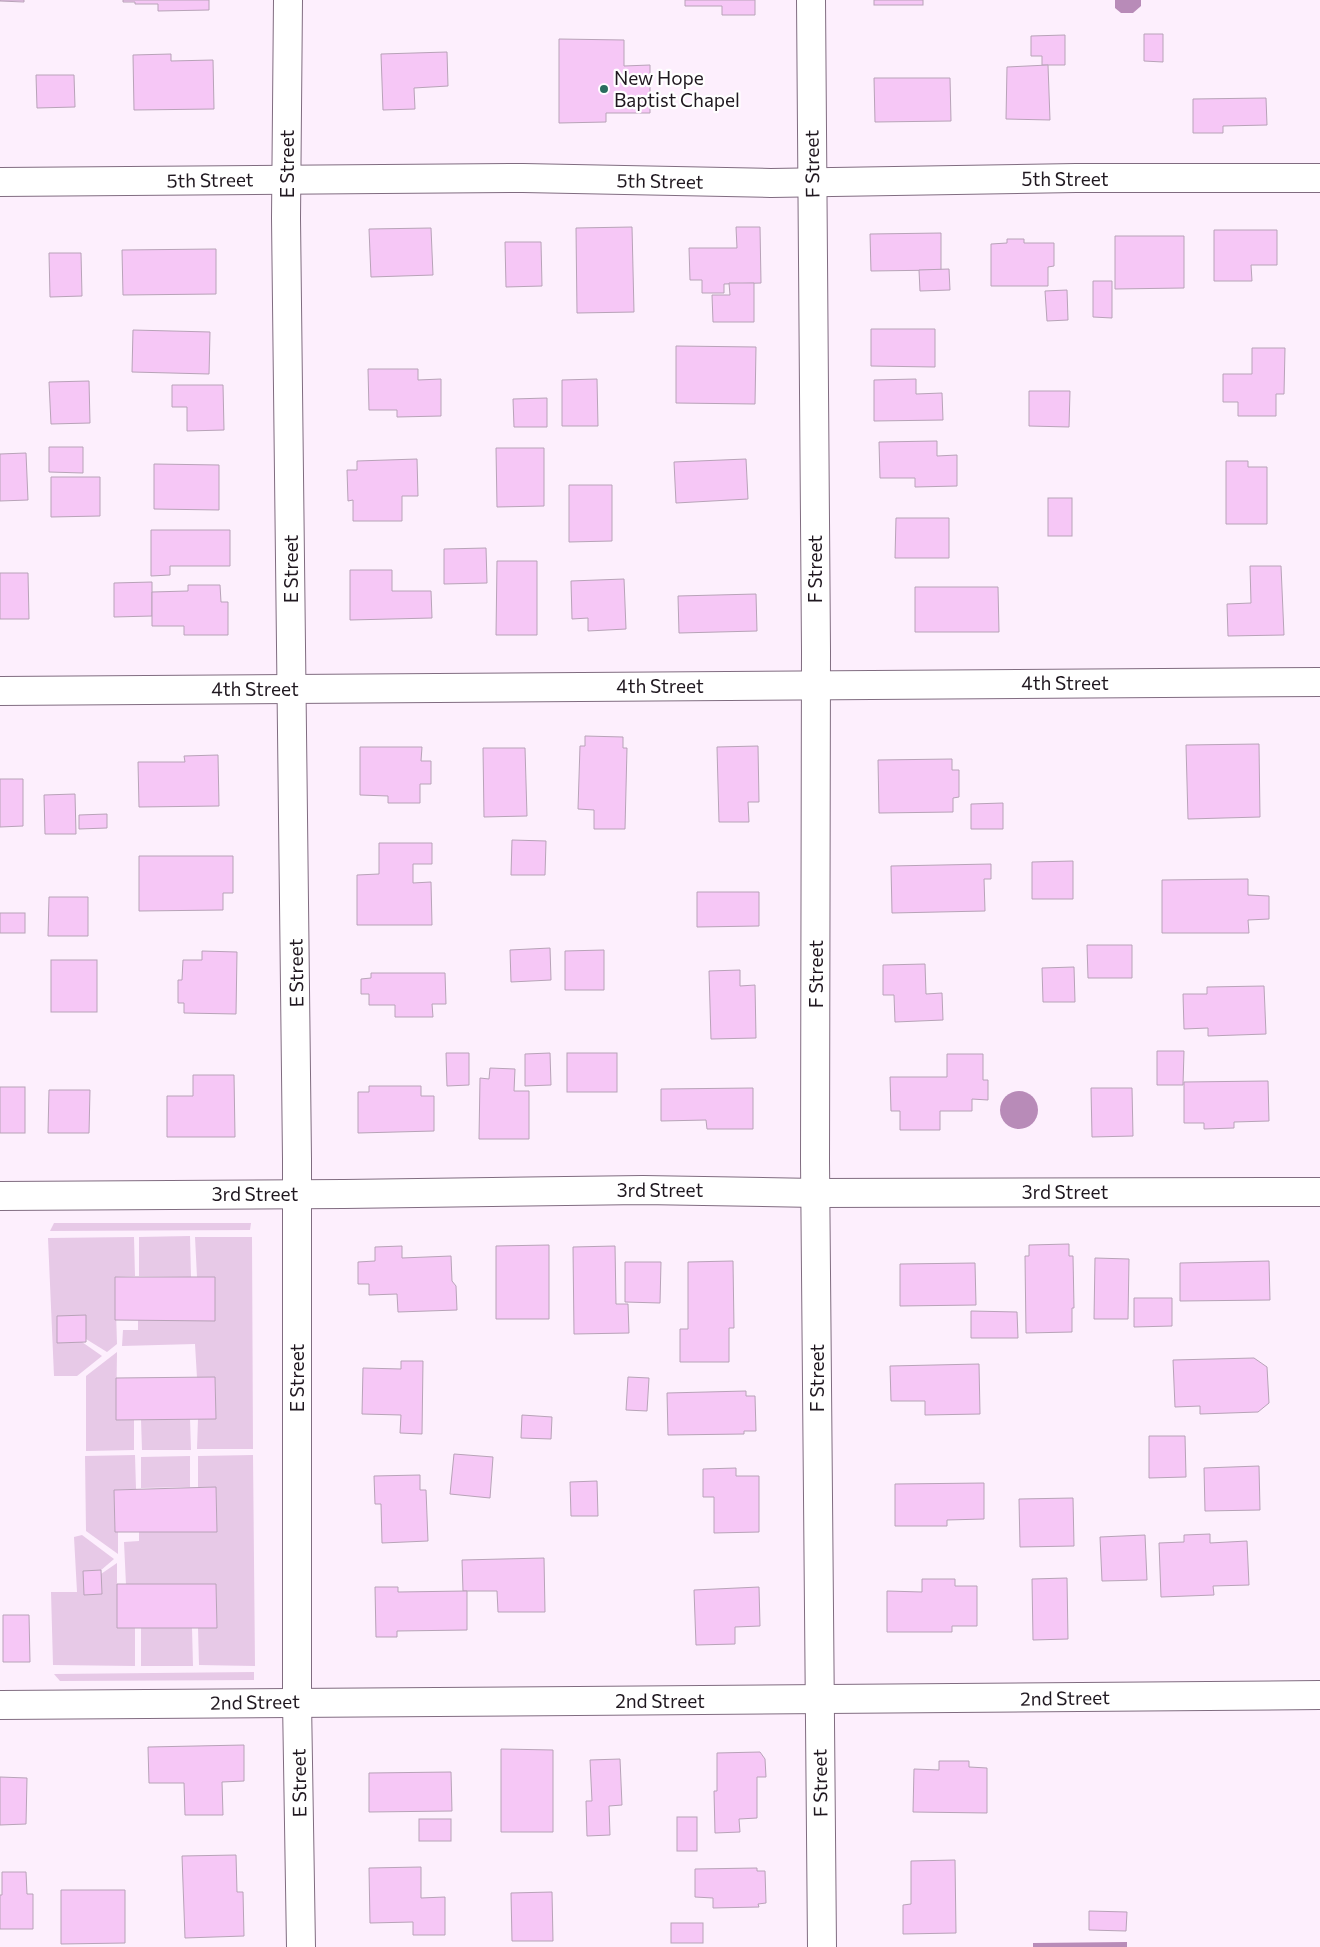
<svg xmlns="http://www.w3.org/2000/svg" width="1320" height="1947" viewBox="0 0 1320 1947" font-family="Commissioner,sans-serif">
<style>
.green{fill:#e7c9e7}
.water{fill:#b88bb8}
.building{fill:#f6c7f6;stroke:#b8a3b8}
.lines{fill:none;stroke-linecap:round;stroke-linejoin:round}
.minor-casing{stroke:#806c80;stroke-width:30}
.minor{stroke:#fff;stroke-width:28}
.poi-dot{fill:#2a6d5e;stroke:#fff;stroke-width:2}
.labels{text-anchor:middle;stroke-width:4.5;stroke-linejoin:round;paint-order:stroke}
.poi-label{font-size:19px;fill:#201820;stroke:#fff;text-anchor:start}
.street-label{font-size:19px;fill:#201820;stroke:#fff}
</style>
<rect width="100%" height="100%" fill="#fdeffd"/>
<!-- green -->
<g class="green">
<polygon points="54,1223 251,1223 250,1230 50,1231"/>
<polygon points="190,1236 191,1277 139,1276 139,1237"/>
<polygon points="134,1237 135,1276 115,1277 117,1344 107,1352 86,1339 57,1343 82,1342 102,1356 77,1376 54,1376 48,1238"/>
<polygon points="195,1237 252,1237 253,1449 197,1449 198,1419 216,1419 215,1378 197,1378 195,1344 122,1346 123,1330 138,1330 138,1320 215,1277 197,1277"/>
<polygon points="117,1352 116,1420 134,1420 134,1450 86,1451 86,1376"/>
<polygon points="190,1419 191,1450 142,1450 141,1420"/>
<polygon points="135,1455 136,1489 114,1490 115,1531 118,1532 118,1554 86,1531 85,1456"/>
<polygon points="253,1455 255,1666 199,1665 198,1628 217,1628 216,1585 126,1585 124,1542 139,1541 139,1532 217,1531 216,1487 198,1487 198,1456"/>
<polygon points="190,1456 190,1487 141,1488 141,1457"/>
<polygon points="82,1535 114,1559 100,1571 84,1571 84,1594 102,1594 101,1574 117,1563 117,1628 135,1628 135,1666 53,1665 51,1592 77,1592 74,1537"/>
<polygon points="141,1628 192,1628 193,1666 141,1666"/>
<polygon points="254,1672 254,1680 60,1681 54,1674"/>
</g>
<!-- water -->
<g class="water">
<polygon points="1115,0 1141,0 1141,6 1133,13 1121,13 1115,8"/>
<circle cx="1019" cy="1110" r="19"/>
<polygon points="1127,1942 1127,1947 1033,1947 1033,1943"/>
</g>
<!-- building -->
<g class="building">
<polygon points="0,0 24,0 24,2 0,1"/>
<polygon points="123,0 209,0 209,10 158,11 158,4 135,4 135,2 123,2"/>
<polygon points="685,0 755,0 755,15 722,15 722,6 685,6"/>
<rect x="874" y="0" width="49" height="5"/>
<polygon points="1144,34 1163,34 1163,62 1144,61"/>
<polygon points="1065,35 1065,65 1042,65 1042,56 1031,56 1031,36"/>
<polygon points="559,39 624,40 624,66 650,65 650,113 606,113 606,122 559,123"/>
<polygon points="447,52 448,86 414,88 415,109 383,110 381,54"/>
<polygon points="171,54 171,61 213,60 214,109 134,110 133,55"/>
<polygon points="1048,65 1050,120 1006,119 1007,67"/>
<polygon points="36,75 74,75 75,107 37,108"/>
<polygon points="874,78 950,78 951,121 875,122"/>
<polygon points="1266,98 1267,125 1223,126 1223,133 1193,133 1193,99"/>
<polygon points="632,227 634,312 577,313 576,228"/>
<polygon points="736,227 760,227 761,283 724,284 724,293 702,293 702,280 690,280 689,248 737,248"/>
<polygon points="431,228 433,275 371,277 369,229"/>
<polygon points="1214,230 1277,230 1277,265 1251,265 1252,281 1214,281"/>
<polygon points="941,233 941,270 871,271 870,234"/>
<polygon points="1115,236 1184,236 1184,288 1115,289"/>
<polygon points="1007,239 1024,239 1024,243 1054,243 1054,266 1048,267 1048,286 991,286 991,244 1007,243"/>
<polygon points="505,242 541,242 542,286 506,287"/>
<polygon points="216,249 216,294 123,295 122,250"/>
<polygon points="49,253 81,253 82,296 50,297"/>
<polygon points="949,269 950,290 920,291 919,270"/>
<polygon points="1093,281 1112,281 1112,318 1093,317"/>
<polygon points="729,283 754,283 754,322 713,322 712,295 730,295"/>
<polygon points="1067,290 1068,320 1047,321 1045,291"/>
<polygon points="871,329 935,329 935,367 871,366"/>
<polygon points="133,330 210,332 209,374 132,372"/>
<polygon points="676,346 756,347 755,404 676,403"/>
<polygon points="1252,348 1285,348 1284,394 1276,394 1276,416 1238,416 1238,402 1223,402 1223,374 1252,374"/>
<polygon points="368,369 418,369 418,380 441,379 441,416 397,417 397,410 369,410"/>
<polygon points="597,379 598,426 562,426 562,380"/>
<polygon points="916,379 916,394 942,393 943,420 874,421 874,380"/>
<polygon points="89,381 90,423 51,424 49,382"/>
<polygon points="172,385 223,385 224,430 187,431 187,407 172,407"/>
<polygon points="1029,391 1070,391 1069,427 1029,426"/>
<polygon points="547,398 547,427 514,427 513,399"/>
<polygon points="937,441 937,456 957,455 957,486 915,487 915,478 880,478 879,442"/>
<polygon points="49,447 83,447 83,473 49,472"/>
<polygon points="496,448 544,448 544,506 497,507"/>
<polygon points="26,453 28,500 0,501 0,454"/>
<polygon points="417,459 418,496 402,496 402,521 353,521 353,500 348,501 347,470 357,470 357,461"/>
<polygon points="746,459 748,499 676,503 674,462"/>
<polygon points="1226,461 1248,461 1248,467 1267,467 1267,524 1226,524"/>
<polygon points="154,464 219,465 219,510 154,509"/>
<polygon points="51,477 100,477 100,516 51,517"/>
<polygon points="569,485 612,485 612,541 569,542"/>
<rect x="1048" y="498" width="24" height="38"/>
<polygon points="896,518 949,518 949,558 895,558"/>
<polygon points="151,530 230,530 230,566 170,566 170,575 151,576"/>
<polygon points="486,548 487,583 444,584 444,549"/>
<polygon points="497,561 537,561 537,635 496,635"/>
<polygon points="1250,566 1281,566 1284,635 1228,636 1227,604 1251,603"/>
<polygon points="350,570 392,570 392,591 431,591 432,618 350,620"/>
<polygon points="0,573 28,573 29,619 0,619"/>
<polygon points="624,579 626,629 588,631 588,618 572,619 571,581"/>
<polygon points="152,582 152,616 114,617 114,583"/>
<polygon points="188,585 220,585 221,602 228,602 228,635 184,635 184,626 152,626 152,592 188,591"/>
<polygon points="915,587 998,587 999,632 915,632"/>
<polygon points="756,594 757,631 679,633 678,596"/>
<polygon points="585,736 623,737 623,748 627,748 625,829 594,829 594,810 578,809 580,746 585,746"/>
<polygon points="1259,744 1260,817 1188,819 1186,745"/>
<polygon points="758,746 759,802 748,802 749,822 719,822 717,747"/>
<polygon points="360,747 422,747 421,761 431,761 431,784 420,784 420,803 388,803 388,796 360,795"/>
<polygon points="483,748 525,748 527,816 484,817"/>
<polygon points="218,755 219,806 139,807 138,762 185,762 184,756"/>
<polygon points="952,759 952,770 959,770 959,797 953,798 953,812 879,813 878,760"/>
<polygon points="0,779 23,779 23,826 0,827"/>
<polygon points="75,794 76,834 45,834 44,795"/>
<polygon points="1003,803 1003,829 971,829 971,804"/>
<polygon points="107,814 107,828 79,829 79,815"/>
<polygon points="512,840 546,841 545,875 511,875"/>
<polygon points="379,843 432,843 432,864 413,864 413,883 431,882 432,925 357,925 357,875 379,874"/>
<polygon points="139,856 233,856 233,893 223,893 223,910 139,911"/>
<polygon points="1073,861 1073,899 1032,899 1032,862"/>
<polygon points="991,864 991,879 984,879 985,911 892,913 891,866"/>
<polygon points="1248,879 1248,895 1269,896 1269,919 1248,920 1249,933 1162,933 1162,880"/>
<polygon points="697,892 759,892 759,926 697,927"/>
<polygon points="49,897 88,897 88,936 48,936"/>
<rect x="0" y="913" width="25" height="20"/>
<polygon points="1087,945 1132,945 1132,978 1088,978"/>
<polygon points="550,948 551,980 511,982 510,950"/>
<polygon points="604,950 604,990 565,990 565,951"/>
<polygon points="202,951 237,952 236,1014 184,1013 184,1003 178,1003 178,980 182,980 183,960 202,960"/>
<rect x="51" y="960" width="46" height="52"/>
<polygon points="925,964 926,994 942,993 943,1020 895,1022 894,995 883,995 883,965"/>
<polygon points="1074,967 1075,1002 1043,1002 1042,968"/>
<polygon points="740,970 740,986 755,985 756,1038 711,1039 709,971"/>
<polygon points="371,973 445,973 446,1004 432,1004 433,1017 395,1017 395,1005 369,1005 369,994 361,994 361,979 371,978"/>
<polygon points="1264,986 1266,1034 1208,1036 1208,1028 1184,1029 1183,994 1207,994 1207,987"/>
<polygon points="1157,1051 1184,1051 1183,1085 1157,1085"/>
<polygon points="446,1053 469,1053 469,1085 447,1086"/>
<polygon points="550,1053 551,1085 525,1086 525,1054"/>
<rect x="567" y="1053" width="50" height="39"/>
<polygon points="947,1054 983,1054 983,1080 988,1080 988,1100 972,1099 972,1111 940,1111 940,1130 900,1130 900,1111 891,1111 890,1077 947,1077"/>
<polygon points="490,1068 515,1069 514,1091 529,1091 529,1139 479,1139 480,1078 489,1079"/>
<polygon points="193,1075 234,1075 235,1137 167,1137 167,1096 193,1096"/>
<polygon points="1268,1081 1269,1121 1234,1122 1234,1128 1204,1129 1204,1123 1184,1123 1184,1082"/>
<polygon points="369,1086 421,1086 421,1096 434,1096 434,1131 358,1133 358,1092 369,1092"/>
<rect x="0" y="1087" width="25" height="46"/>
<polygon points="753,1088 753,1129 707,1129 706,1120 661,1121 661,1089"/>
<polygon points="1091,1088 1132,1088 1133,1136 1092,1137"/>
<polygon points="49,1090 90,1090 89,1133 48,1133"/>
<polygon points="1069,1244 1069,1256 1073,1256 1074,1308 1072,1308 1072,1332 1026,1333 1025,1256 1029,1256 1029,1245"/>
<polygon points="549,1245 549,1319 496,1319 496,1246"/>
<polygon points="402,1246 402,1258 451,1256 452,1281 456,1286 457,1310 398,1312 397,1294 369,1295 369,1284 358,1284 358,1262 375,1261 375,1247"/>
<polygon points="615,1246 616,1304 628,1304 629,1333 574,1334 573,1247"/>
<polygon points="1095,1258 1129,1259 1128,1319 1094,1319"/>
<polygon points="733,1261 734,1328 729,1328 729,1362 680,1362 680,1329 688,1329 688,1262"/>
<polygon points="1269,1261 1270,1300 1180,1301 1180,1263"/>
<polygon points="625,1262 661,1262 660,1303 625,1302"/>
<polygon points="975,1263 976,1305 900,1306 900,1264"/>
<polygon points="115,1277 215,1277 215,1321 115,1320"/>
<polygon points="1134,1298 1172,1298 1172,1326 1134,1327"/>
<polygon points="971,1311 1017,1312 1018,1338 971,1338"/>
<polygon points="86,1315 86,1342 57,1343 57,1316"/>
<polygon points="1254,1358 1267,1367 1269,1403 1258,1412 1200,1414 1200,1406 1175,1407 1173,1360"/>
<polygon points="401,1361 423,1361 422,1434 400,1433 401,1415 362,1414 363,1368 401,1369"/>
<polygon points="979,1364 980,1414 925,1415 925,1401 891,1401 890,1366"/>
<polygon points="215,1377 216,1419 116,1420 116,1378"/>
<polygon points="628,1377 649,1378 647,1411 626,1410"/>
<polygon points="746,1391 746,1396 755,1396 756,1431 744,1431 744,1434 668,1435 667,1393"/>
<polygon points="522,1415 552,1417 551,1439 521,1438"/>
<polygon points="1149,1436 1185,1436 1186,1477 1149,1478"/>
<polygon points="454,1454 493,1457 490,1498 450,1494"/>
<polygon points="1259,1466 1260,1510 1205,1511 1204,1468"/>
<polygon points="736,1468 736,1476 759,1476 759,1532 714,1533 714,1497 703,1497 703,1469"/>
<polygon points="420,1475 420,1490 426,1490 428,1541 382,1543 381,1504 375,1504 374,1476"/>
<polygon points="597,1481 598,1516 571,1516 570,1482"/>
<polygon points="984,1483 984,1519 947,1520 947,1526 895,1526 895,1484"/>
<polygon points="216,1487 217,1532 115,1532 114,1490"/>
<polygon points="1073,1498 1074,1546 1020,1547 1019,1499"/>
<polygon points="1210,1534 1210,1543 1247,1541 1249,1585 1213,1586 1214,1595 1161,1597 1159,1543 1184,1542 1184,1535"/>
<polygon points="1145,1535 1147,1580 1102,1581 1100,1537"/>
<polygon points="544,1558 545,1612 498,1612 497,1591 463,1591 462,1560"/>
<polygon points="101,1570 102,1594 84,1595 83,1571"/>
<polygon points="1067,1578 1068,1639 1033,1640 1032,1579"/>
<polygon points="922,1579 955,1579 955,1586 977,1586 977,1626 952,1626 952,1632 887,1632 887,1591 922,1592"/>
<polygon points="117,1584 216,1584 217,1628 117,1628"/>
<polygon points="375,1587 398,1587 398,1592 467,1591 467,1630 397,1631 397,1637 376,1637"/>
<polygon points="759,1587 760,1626 735,1627 735,1644 696,1645 694,1590"/>
<polygon points="3,1615 29,1615 30,1662 3,1662"/>
<polygon points="244,1745 244,1781 222,1782 223,1815 185,1815 184,1783 149,1783 148,1747"/>
<polygon points="501,1749 553,1750 553,1832 501,1832"/>
<polygon points="760,1752 765,1759 766,1777 757,1777 757,1818 739,1819 740,1832 715,1833 714,1791 717,1791 717,1753"/>
<polygon points="620,1759 622,1805 609,1806 610,1835 587,1836 586,1801 592,1801 590,1760"/>
<polygon points="939,1761 969,1761 969,1767 987,1768 987,1813 913,1812 914,1769 939,1770"/>
<polygon points="451,1772 452,1811 369,1812 369,1773"/>
<polygon points="0,1777 27,1778 26,1824 0,1825"/>
<rect x="677" y="1817" width="20" height="34"/>
<rect x="419" y="1819" width="32" height="22"/>
<polygon points="236,1855 237,1892 243,1892 244,1936 185,1938 182,1856"/>
<polygon points="955,1860 956,1933 903,1934 903,1905 911,1904 911,1861"/>
<polygon points="421,1867 421,1898 445,1897 445,1935 413,1935 413,1922 370,1923 369,1868"/>
<polygon points="757,1868 757,1871 765,1871 766,1903 758,1904 759,1907 713,1908 713,1898 695,1897 695,1869"/>
<polygon points="2,1872 26,1872 27,1894 33,1894 33,1929 0,1929 0,1895 2,1895"/>
<polygon points="61,1890 125,1890 125,1943 61,1944"/>
<polygon points="552,1892 553,1941 512,1941 511,1893"/>
<polygon points="1089,1911 1127,1912 1126,1931 1089,1930"/>
<rect x="671" y="1923" width="32" height="20"/>
</g>
<g class="lines">
<defs>
<g id="minor">
<polyline points="288,0 286,218 297,1159 297,1701 301,1947"/>
<polyline points="811,0 816,651 815,1161 822,1947"/>
<polyline points="0,182 523,178 771,183 1076,178 1320,178"/>
<polyline points="0,691 1320,682"/>
<polyline points="0,1196 344,1194 643,1190 816,1193 1320,1192"/>
<path d="M0 1705C440 1700 880 1702 1320 1695"/>
</g>
</defs>
<!-- minor casing -->
<use href="#minor" class="minor-casing"/>
<!-- minor -->
<use href="#minor" class="minor"/>
</g>
<!-- markers -->
<circle class="poi-dot" cx="604" cy="89" r="5"/>
<g class="labels">
<!-- poi labels -->
<g class="poi-label">
<text x="614" y="85">New Hope<tspan x="614" dy="22">Baptist Chapel</tspan></text>
</g>
<!-- street labels -->
<g class="street-label">
<text transform="translate(287 164) rotate(-90)" y="7">E Street</text>
<text transform="translate(812 164) rotate(-91)" y="7">F Street</text>
<text x="1065" y="186">5th Street</text>
<text transform="translate(210 180) rotate(-1)" y="7">5th Street</text>
<text transform="translate(660 181) rotate(1)" y="7">5th Street</text>
<text transform="translate(291 569) rotate(-90)" y="7">E Street</text>
<text transform="translate(815 569) rotate(-90)" y="7">F Street</text>
<text x="1065" y="690">4th Street</text>
<text x="660" y="693">4th Street</text>
<text x="255" y="696">4th Street</text>
<text transform="translate(296 973) rotate(-91)" y="7">E Street</text>
<text transform="translate(816 974) rotate(-90)" y="7">F Street</text>
<text x="660" y="1197">3rd Street</text>
<text x="1065" y="1199">3rd Street</text>
<text x="255" y="1201">3rd Street</text>
<text transform="translate(297 1378) rotate(-90)" y="7">E Street</text>
<text transform="translate(817 1378) rotate(-90)" y="7">F Street</text>
<text transform="translate(1065 1698) rotate(-1)" y="7">2nd Street</text>
<text x="660" y="1708">2nd Street</text>
<text transform="translate(255 1702) rotate(-1)" y="7">2nd Street</text>
<text transform="translate(299 1783) rotate(-91)" y="7">E Street</text>
<text transform="translate(820 1783) rotate(-91)" y="7">F Street</text>
</g>
</g>
</svg>
